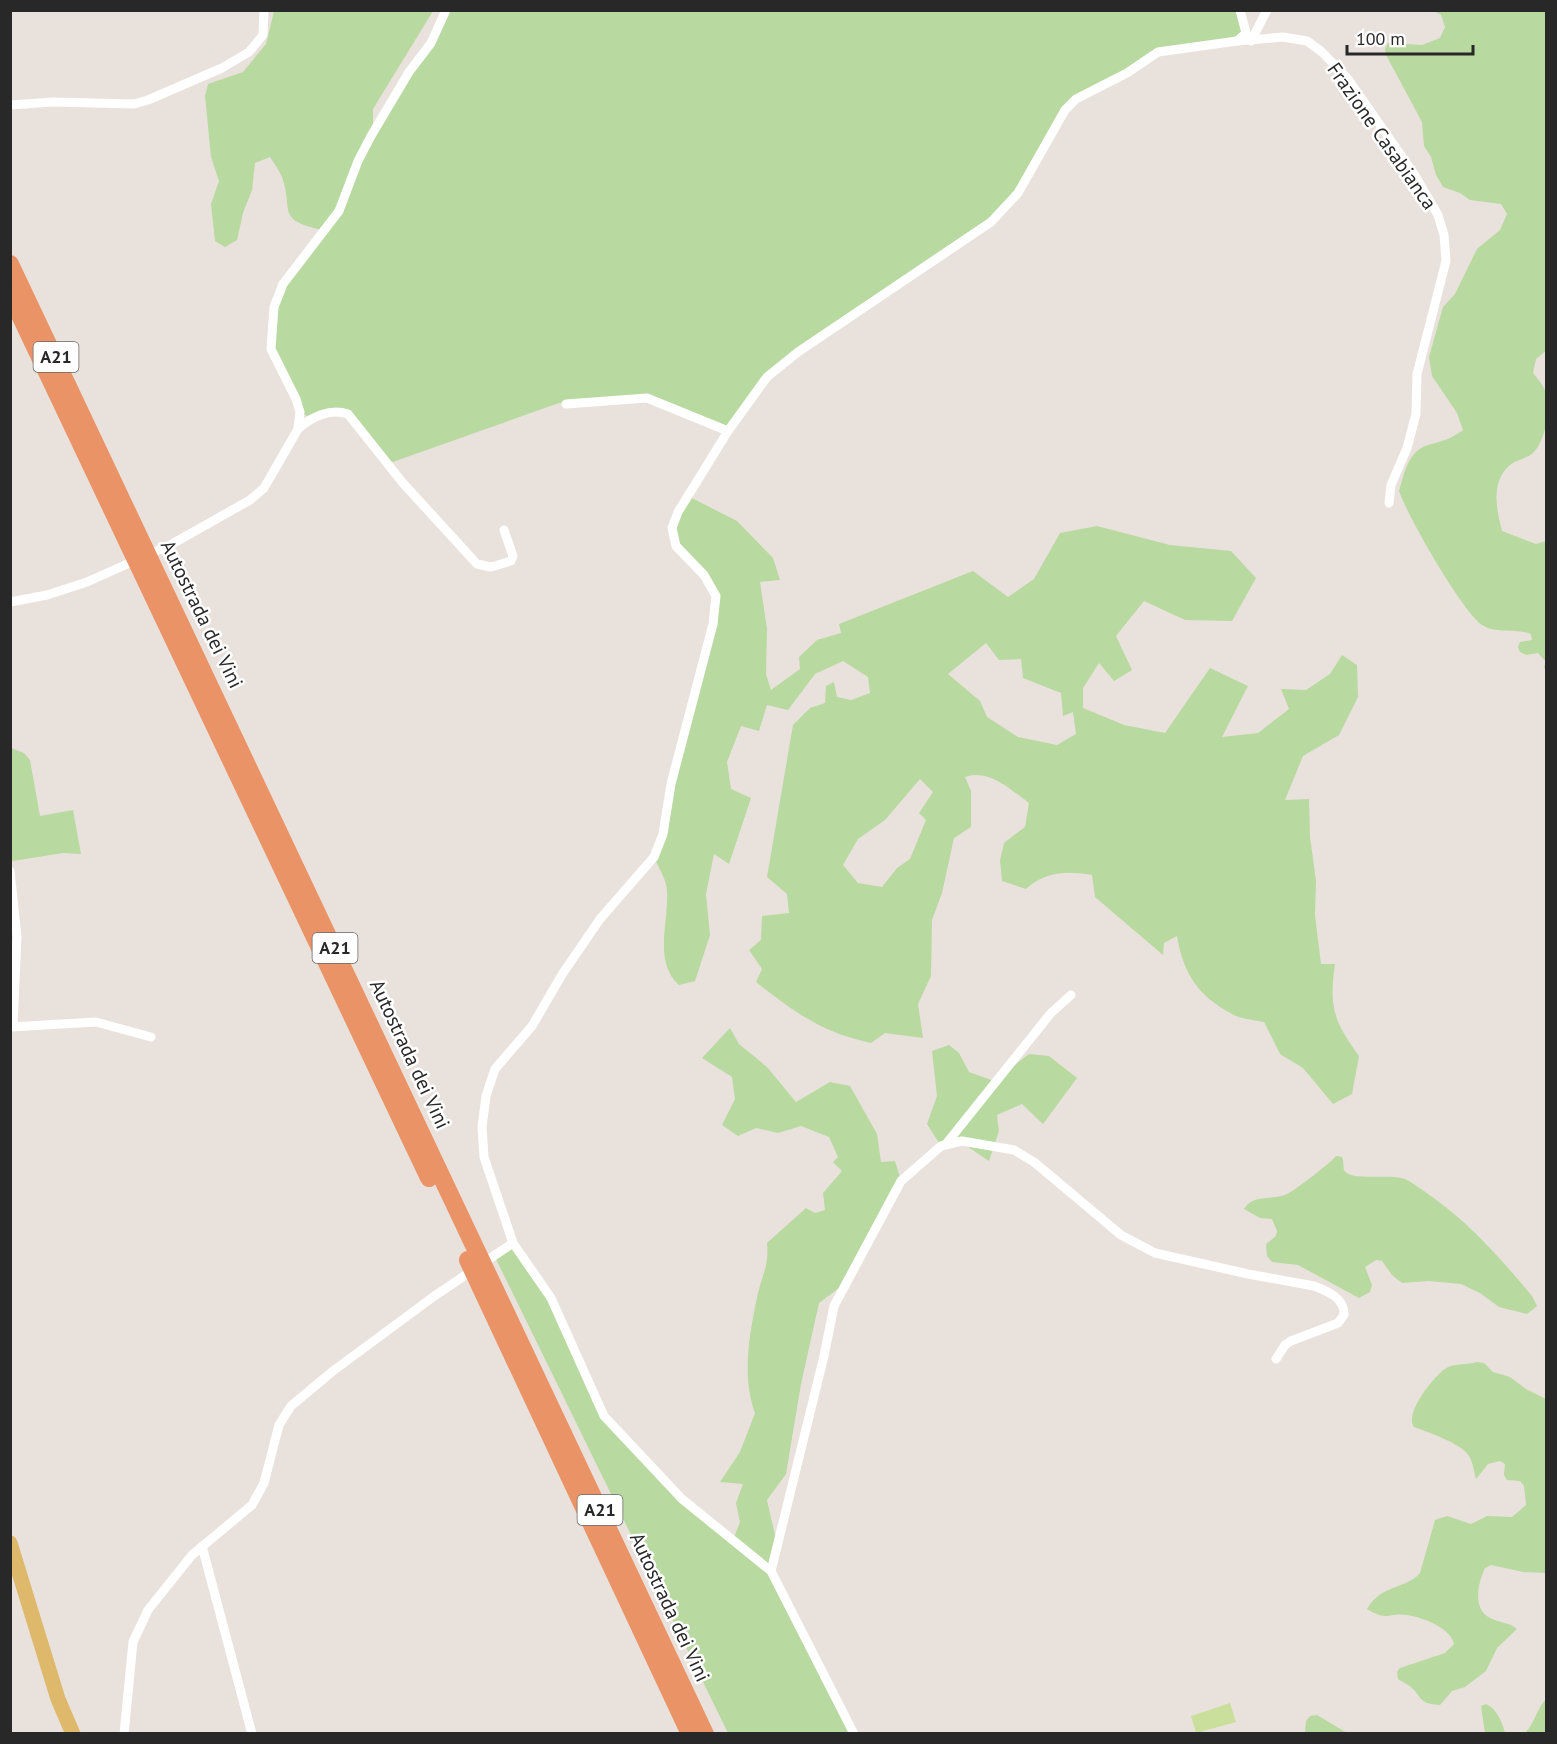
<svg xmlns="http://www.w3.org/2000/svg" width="1557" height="1744" viewBox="0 0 1557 1744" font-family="'PT Sans',sans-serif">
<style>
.green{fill:#b8d99f;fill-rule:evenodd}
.pitch{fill:#c9df9b}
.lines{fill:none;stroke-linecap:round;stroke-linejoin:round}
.minor{stroke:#fff;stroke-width:9}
.primary{stroke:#deb96b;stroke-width:15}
.motorway{stroke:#ea9366;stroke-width:18}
.labels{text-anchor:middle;stroke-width:5;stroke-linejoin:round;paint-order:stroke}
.shield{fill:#fff;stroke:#686868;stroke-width:1.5}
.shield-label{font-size:18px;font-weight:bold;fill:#282828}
.street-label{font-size:20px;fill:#282828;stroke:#fff}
</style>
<rect width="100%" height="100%" fill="#e9e2dc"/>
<!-- green -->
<g class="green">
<path d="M1240 10 1246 33 1237 41 1158 52 1076 99 1018 193 991 222 767 377 728 431 647 398 559 403 390 463 350 412 327 409 307 416 300 412 270 337 283 284 322 230C275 219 294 212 282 177 279 170 274 163 270 157L255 163 252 190 243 213 237 240 225 247 215 241 211 204 219 181 211 157 205 96 208 84 243 72 266 44 274 11H433L373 109V123L377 126 446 11Z"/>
<path d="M1434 11H1546V351L1536 359 1533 373C1537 378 1543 385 1546 392 1552 407 1545 442 1533 453 1526 459 1515 460 1509 466 1490 483 1497 511 1502 531L1536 544 1546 541V671L1544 667 1546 662 1538 653 1526 655 1520 652 1518 647 1520 642 1532 640 1531 634C1516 628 1495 634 1482 625 1462 611 1408 517 1399 491 1404 474 1408 451 1428 445 1443 441 1451 439 1463 430L1457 413 1432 376 1429 357 1443 307 1455 294 1477 249 1500 230 1507 214 1501 204 1470 200 1460 193 1443 187 1436 175 1431 157 1424 146 1422 122 1386 55 1385 49 1388 43 1422 45 1440 38 1445 27 1441 15Z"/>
<path d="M688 496 737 521 773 558 780 580 760 582 767 629 766 674 771 690 800 669 799 657 817 640 841 633 839 624 973 571 1008 597 1034 579 1060 533 1097 526 1170 545 1231 551 1256 578 1232 621 1185 620 1144 601 1116 636 1132 670 1114 681 1099 663 1083 688V708L1124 725 1165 733 1210 668 1248 686 1222 737 1258 733 1289 709 1281 689 1306 690 1330 674 1342 655 1357 665 1358 697 1339 735 1303 756 1285 800 1309 799 1310 837 1316 881 1315 915 1321 964H1335C1329 1007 1333 1020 1359 1056L1352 1094 1333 1104 1303 1068 1280 1054 1264 1022C1254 1020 1240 1019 1232 1014 1198 996 1183 973 1177 936L1164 943 1163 955 1095 897 1092 875C1067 871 1046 871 1026 889L1002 881 1000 860 1004 843 1025 827 1029 803C1011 790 989 768 965 777L971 791V827L954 838 942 893 932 920 931 976 918 1004 923 1038 885 1033 871 1043C821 1032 796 1013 756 982L762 969 749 950 761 940 762 916 789 913 787 894 767 877 793 725 810 708 825 703 826 686 834 682 837 697 851 700 870 693 868 677 843 661 815 674 788 710 767 705 759 731 741 726 727 762 731 789 751 798 729 864 714 854 706 894 710 935 695 981 679 985C653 962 669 921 667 891 667 880 658 867 654 857L716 596 676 546 672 528ZM986 643 999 660 1021 659 1023 678 1061 693 1063 716 1073 712 1076 734 1057 745 1018 737 987 717 980 701 948 674ZM920 779 933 792 919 813 926 820 910 859 897 868 882 887 858 883 843 865 858 839 885 820Z"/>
<polygon points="11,748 24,753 30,760 40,816 73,810 81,854 63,853 13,861 11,859"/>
<path d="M730 1028 739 1044 767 1067 796 1102 830 1082 850 1086 877 1134 881 1162 895 1161 901 1181 843 1285 819 1303 801 1384 786 1474 767 1500 777 1544 771 1571 854 1733H728L494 1255 513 1243 551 1298 604 1416 682 1499 733 1540 740 1522 736 1503 743 1484 720 1482 740 1452 755 1413C741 1376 750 1330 758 1293 763 1272 769 1266 767 1243L806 1208 815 1213 825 1210 823 1193 842 1171 833 1162 838 1157 829 1137 801 1126 778 1133 756 1128 738 1136 722 1125 735 1099 732 1077 702 1058Z"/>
<polygon points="949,1045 959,1053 969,1072 994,1081 1029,1054 1049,1056 1077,1078 1043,1124 1022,1104 997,1115 999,1131 989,1161 958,1140 941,1146 927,1124 937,1096 932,1051"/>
<path d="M1336 1156 1342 1157C1344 1161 1343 1167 1344 1170 1349 1182 1392 1173 1405 1179 1413 1183 1421 1189 1428 1194 1470 1223 1500 1258 1532 1296L1537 1306 1527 1314 1499 1307 1480 1293 1461 1284 1429 1281 1402 1283 1392 1275 1382 1261 1376 1260 1365 1267 1372 1285 1370 1292 1359 1298 1298 1265 1272 1262 1267 1256 1266 1244 1276 1236 1277 1231 1272 1219 1260 1218 1244 1209C1254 1193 1273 1201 1287 1194 1294 1191 1332 1162 1336 1156Z"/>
<path d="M1477 1362 1484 1363 1493 1372 1510 1377 1526 1389 1546 1399V1573L1523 1572 1491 1565 1485 1568C1478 1583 1472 1609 1490 1618 1499 1623 1509 1622 1517 1629L1497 1648 1486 1671 1465 1687 1452 1691 1440 1705C1425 1704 1423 1702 1415 1691 1411 1686 1403 1682 1398 1679L1397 1672 1400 1668 1445 1653 1454 1644C1451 1628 1422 1617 1407 1615 1388 1612 1388 1622 1367 1609 1381 1584 1407 1589 1420 1573L1435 1520 1447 1516 1471 1524 1487 1516 1512 1517 1526 1505 1524 1486 1520 1481 1507 1480 1504 1475 1505 1464 1500 1461 1488 1464 1476 1479C1474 1472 1473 1462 1469 1456 1462 1444 1428 1432 1414 1427 1404 1414 1433 1377 1445 1369 1453 1363 1467 1365 1477 1362Z"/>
<path d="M1546 1699V1733H1525C1535 1723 1537 1708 1546 1699Z"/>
<path d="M1486 1704C1497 1709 1502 1722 1505 1733H1485L1481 1706Z"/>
<polygon points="1317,1715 1347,1733 1305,1733 1306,1721 1310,1716"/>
</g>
<!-- pitch -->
<polygon class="pitch" points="1230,1703 1236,1722 1196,1733 1191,1716"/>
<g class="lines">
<!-- minor -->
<g class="minor">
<polyline points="1237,41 1246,33 1240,10"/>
<polyline points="1251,41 1267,10"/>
<polyline points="10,105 53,102 134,104 148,100 222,68 249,52 263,35 264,10"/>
<polyline points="566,404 647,398 728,431"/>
<path d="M298 429C311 417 330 408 348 414L402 482 477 564 491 567 511 561 513 556 504 530"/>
<polyline points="10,602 47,595 87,582 172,544 250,500 264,488 298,429 300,412 296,399 271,349 274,307 283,284 339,211 358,161 371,136 409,72 431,43 446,10"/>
<polyline points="10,871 17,937 13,1026"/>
<polyline points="10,1027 96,1022 151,1037"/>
<polyline points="946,1144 1051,1013 1071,995"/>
<polyline points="202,1546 252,1734"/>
<path d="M771 1571 824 1356 834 1306 901 1181 941 1146 962 1141 1014 1150 1034 1162 1121 1235 1155 1253 1248 1274 1314 1286C1327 1291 1345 1298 1344 1315L1338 1323 1291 1341 1285 1345 1276 1359"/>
<polyline points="124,1734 133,1642 148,1610 192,1555 252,1505 264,1483 279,1425 291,1406 333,1371 433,1297 513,1243"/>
<polyline points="854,1734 771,1571 682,1499 604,1416 551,1298 513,1243 484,1157 482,1127 486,1096 495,1069 532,1026 563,973 600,919 654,857 663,834 671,784 713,624 716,596 704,575 676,546 672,528 678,512 728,431 767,377 798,352 991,222 1018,193 1065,110 1076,99 1127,73 1158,52 1237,41 1283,37 1307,41 1322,52 1348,79 1414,174 1438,215 1444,235 1446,261 1417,374 1416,414 1407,448 1391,485 1389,503"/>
</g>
<!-- primary -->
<polyline class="primary" points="10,1543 58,1699 73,1734"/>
<!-- motorway -->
<g class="motorway">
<polyline points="10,264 705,1734"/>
<polyline points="10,294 429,1178"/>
<polyline points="468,1260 690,1734"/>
</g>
</g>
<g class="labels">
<!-- shield labels -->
<g class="shield">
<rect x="33.5" y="342" width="45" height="30" rx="4.5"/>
<rect x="312.5" y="933" width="45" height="30" rx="4.5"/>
<rect x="577.5" y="1495" width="45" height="30" rx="4.5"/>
</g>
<g class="shield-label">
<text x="56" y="363">A21</text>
<text x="335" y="954">A21</text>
<text x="600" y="1516">A21</text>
</g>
<!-- street labels -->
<g class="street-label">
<text transform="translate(1382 136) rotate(55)" y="7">Frazione Casabianca</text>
<text transform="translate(202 614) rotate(64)" y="7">Autostrada dei Vini</text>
<text transform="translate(410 1054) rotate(65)" y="7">Autostrada dei Vini</text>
<text transform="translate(670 1607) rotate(65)" y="7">Autostrada dei Vini</text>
</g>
</g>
<!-- border -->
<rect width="1557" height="1744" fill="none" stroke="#282828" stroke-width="24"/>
<!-- scale -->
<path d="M1347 45v9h126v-9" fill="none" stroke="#282828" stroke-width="3"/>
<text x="1356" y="45" font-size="18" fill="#282828" stroke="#ffffff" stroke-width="4.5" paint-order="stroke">100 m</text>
</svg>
